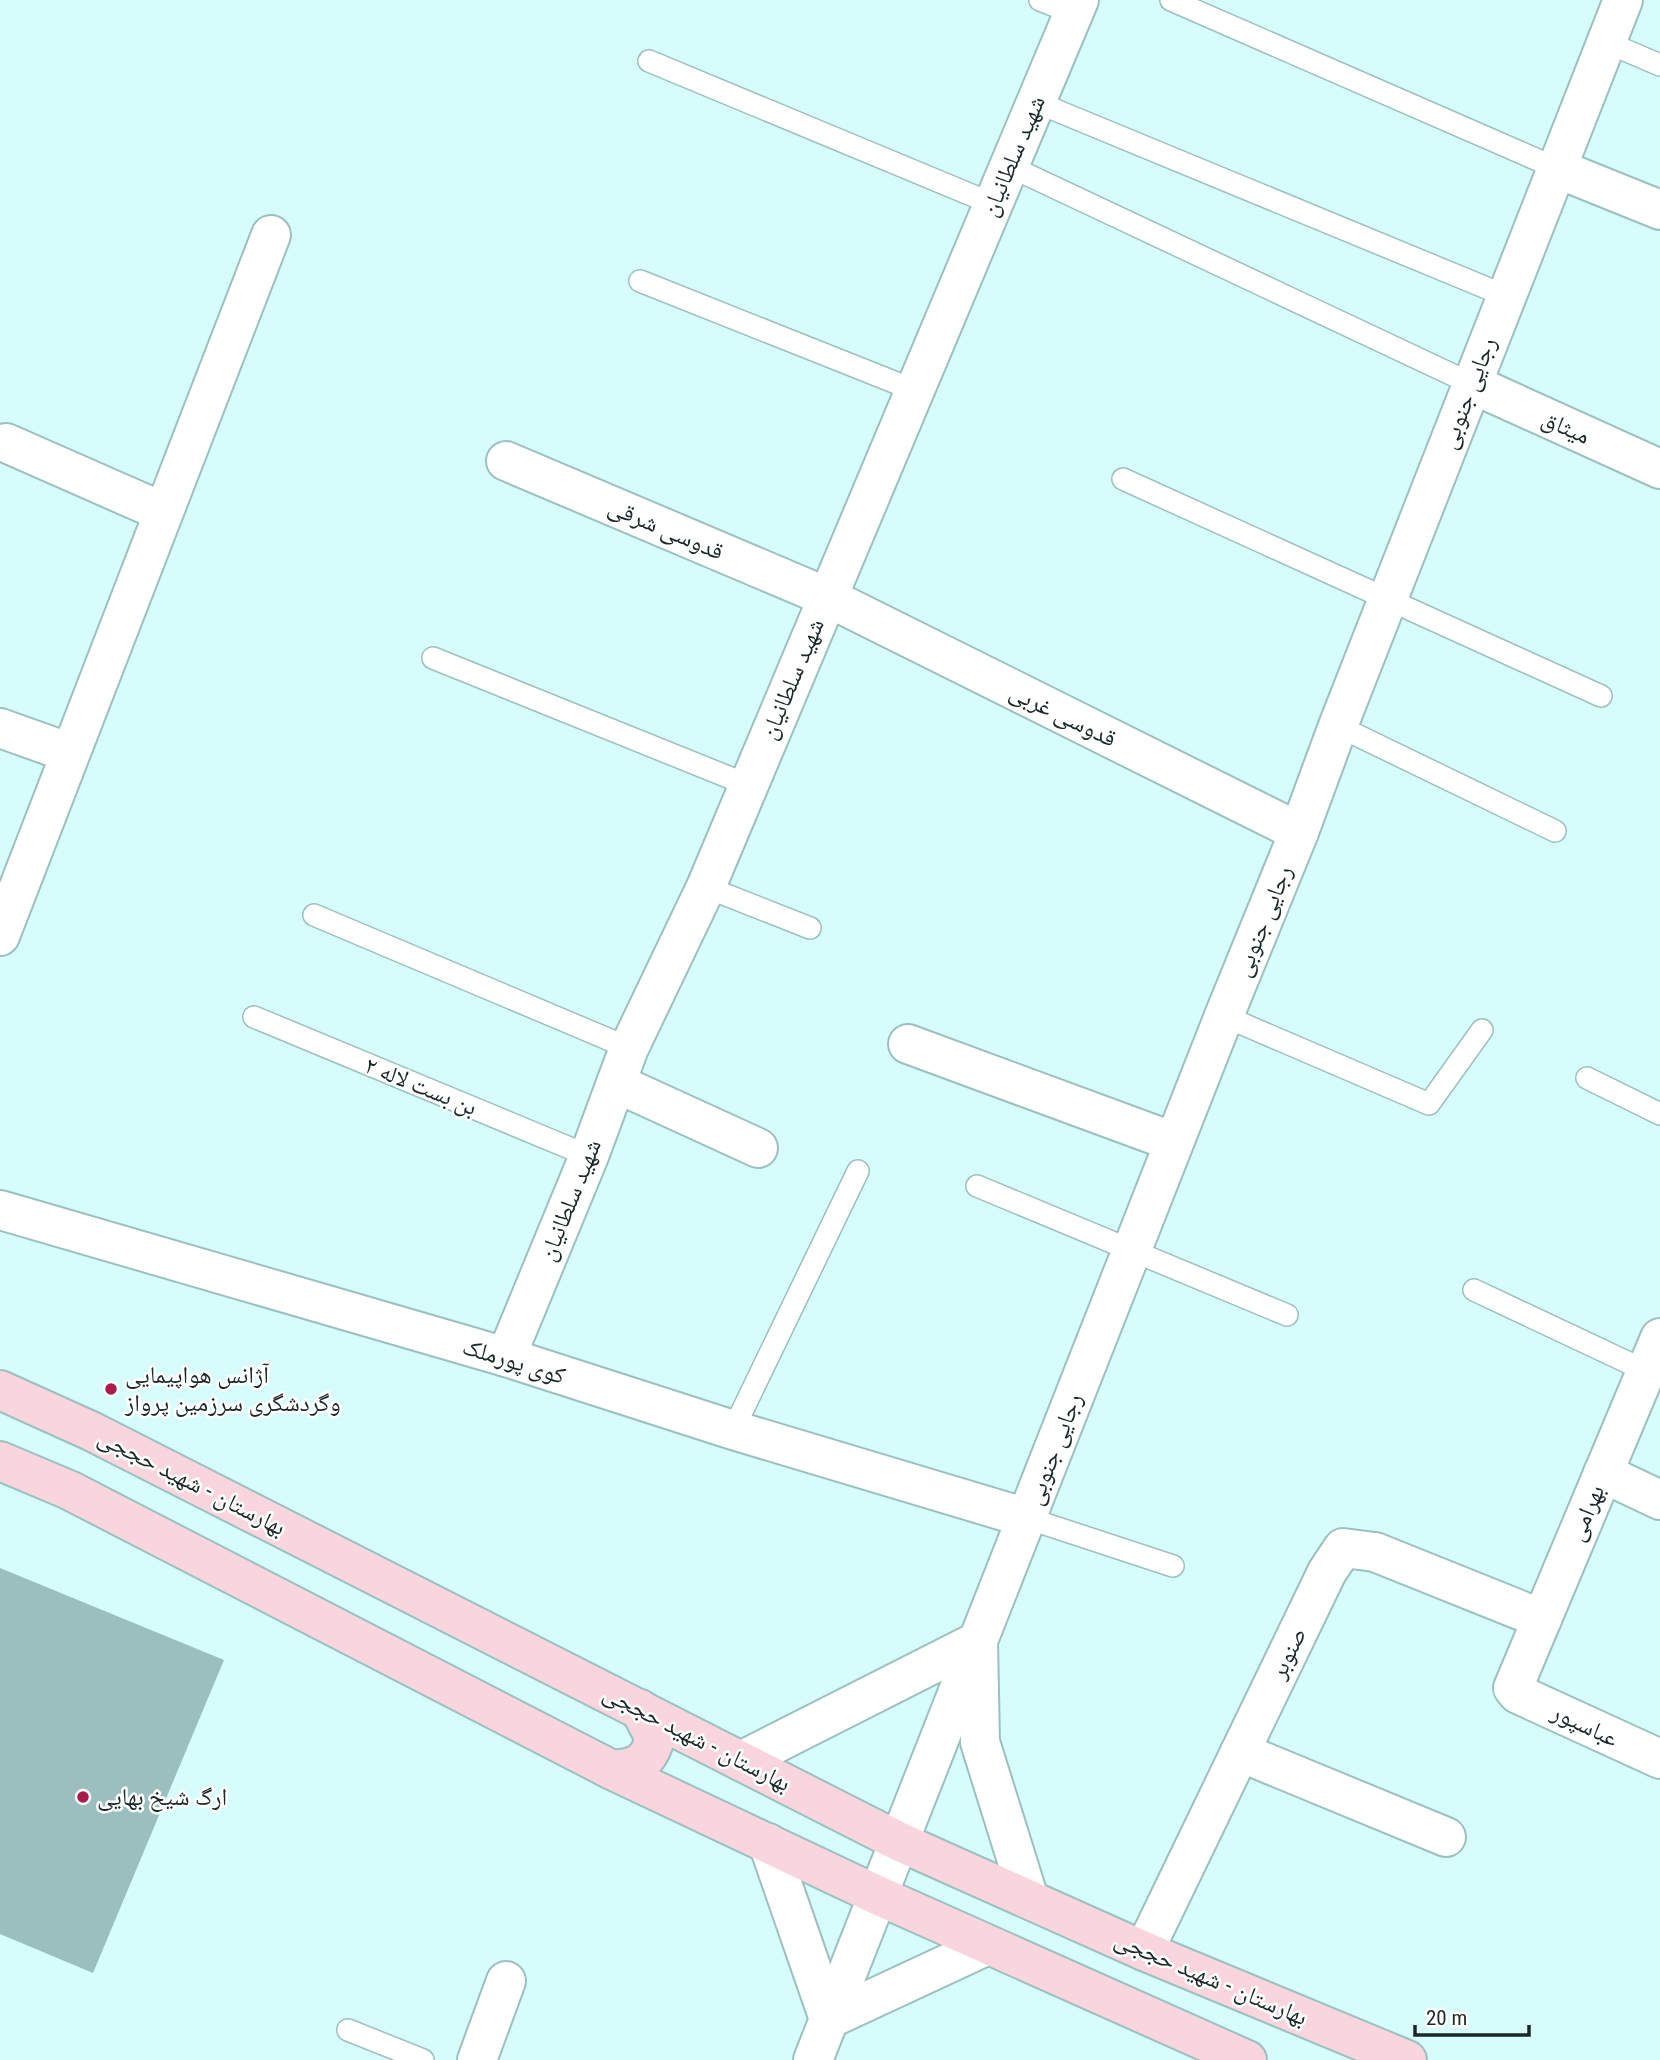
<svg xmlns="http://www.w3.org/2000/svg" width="1660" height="2060" viewBox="0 0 1660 2060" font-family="'Roboto Condensed','Noto Naskh Arabic',sans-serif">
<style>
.building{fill:#9bbfbf}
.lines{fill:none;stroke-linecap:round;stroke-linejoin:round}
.service-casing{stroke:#9cc0bf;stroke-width:24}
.minor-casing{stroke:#9cc0bf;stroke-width:42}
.tertiary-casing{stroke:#9cc0bf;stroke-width:42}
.secondary-casing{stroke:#9cc0bf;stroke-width:42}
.service{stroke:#fff;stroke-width:21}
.minor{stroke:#fff;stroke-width:38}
.tertiary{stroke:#fff;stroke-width:38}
.secondary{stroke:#f9d6de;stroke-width:38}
.poi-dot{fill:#ac1a4d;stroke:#fff;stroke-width:2.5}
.labels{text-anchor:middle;stroke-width:5;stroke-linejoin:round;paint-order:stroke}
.street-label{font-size:24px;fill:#1a2828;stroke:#fff}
.poi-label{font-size:24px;fill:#1a2828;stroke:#fff;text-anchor:start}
</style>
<rect width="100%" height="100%" fill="#d6fcfb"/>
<!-- building -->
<polygon class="building" points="0,1568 224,1660 93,1973 0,1934"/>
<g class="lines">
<defs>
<g id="service">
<polyline points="1040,0 1073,13"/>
<polyline points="1171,0 1556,168"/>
<polyline points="1606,42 1660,65"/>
<polyline points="649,61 993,204"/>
<polyline points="1036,102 1506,296"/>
<polyline points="1009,166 1472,384"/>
<polyline points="640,281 914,390"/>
<polyline points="1123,479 1601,696"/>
<polyline points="433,658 748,785"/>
<polyline points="1338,726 1555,831"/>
<polyline points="706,887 810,928"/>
<polyline points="314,915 629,1048"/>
<polyline points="1224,1016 1429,1104 1482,1030"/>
<polyline points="254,1017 589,1156"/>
<polyline points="1587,1078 1660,1114"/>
<polyline points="977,1186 1287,1315"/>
<polyline points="1474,1290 1646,1371"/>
<polyline points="733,1430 858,1171"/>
<polyline points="1027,1518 1173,1566"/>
<polyline points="348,2030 423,2060"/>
</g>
<g id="minor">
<polyline points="1556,168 1660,210"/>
<polyline points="1472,384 1660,469"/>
<polyline points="6,443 163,512"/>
<polyline points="506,461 827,597 1299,832"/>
<polyline points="0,728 70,753"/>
<polyline points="0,936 271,235"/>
<polyline points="908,1044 1174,1142"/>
<polyline points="616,1083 758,1148"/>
<polyline points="0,1210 506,1357 733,1430 1027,1518"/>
<polyline points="1660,1338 1513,1688 1518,1694 1660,1759"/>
<polyline points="506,1357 589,1156 629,1048 706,887 1079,0"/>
<polyline points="1603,1473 1660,1500"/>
<polyline points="1240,1752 1446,1837"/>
<polyline points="1144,1951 1327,1572 1343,1548 1375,1552 1542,1619"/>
<polyline points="477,2060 506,1981"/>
</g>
<g id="tertiary">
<polyline points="741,1761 978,1641 980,1742 1029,1899"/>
<polyline points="768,1843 829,2019 988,1945"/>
<polyline points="813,2060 1224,1016 1299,832 1338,726 1623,0"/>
</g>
<g id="secondary">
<polyline points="0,1390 91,1431 900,1842 1144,1951 1407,2060"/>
<polyline points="0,1461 69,1490 612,1770 877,1895 1247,2060"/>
<path d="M612 1770C637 1768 647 1764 655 1739L640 1709"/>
</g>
</defs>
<!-- service casing -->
<use href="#service" class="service-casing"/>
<!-- minor casing -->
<use href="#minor" class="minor-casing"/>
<!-- tertiary casing -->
<use href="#tertiary" class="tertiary-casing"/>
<!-- secondary casing -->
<use href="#secondary" class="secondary-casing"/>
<!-- service -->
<use href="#service" class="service"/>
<!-- minor -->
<use href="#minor" class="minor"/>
<!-- tertiary -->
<use href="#tertiary" class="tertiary"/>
<!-- secondary -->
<use href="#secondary" class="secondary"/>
</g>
<!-- markers -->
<g class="poi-dot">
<circle cx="111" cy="1389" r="7"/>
<circle cx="83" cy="1797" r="7"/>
</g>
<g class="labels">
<!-- street labels -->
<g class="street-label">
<text transform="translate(1013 156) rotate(-67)" y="8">شهید سلطانیان</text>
<text transform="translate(1468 393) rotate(-69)" y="8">رجایی جنوبی</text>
<text transform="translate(1566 427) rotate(24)" y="8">میثاق</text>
<text transform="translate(666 529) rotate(23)" y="8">قدوسی شرقی</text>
<text transform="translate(792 679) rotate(-67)" y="8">شهید سلطانیان</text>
<text transform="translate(1063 715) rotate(26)" y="8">قدوسی غربی</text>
<text transform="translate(1263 921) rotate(-68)" y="8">رجایی جنوبی</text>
<text transform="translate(421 1086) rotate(22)" y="8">بن بست لاله ۲</text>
<text transform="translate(570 1200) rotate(-68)" y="8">شهید سلطانیان</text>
<text transform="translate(514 1361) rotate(17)" y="8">کوی پورملک</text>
<text transform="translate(1054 1449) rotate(-69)" y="8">رجایی جنوبی</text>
<text transform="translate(192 1482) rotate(27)" y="8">بهارستان - شهید حججی</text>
<text transform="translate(1586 1513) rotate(-67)" y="8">بهرامی</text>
<text transform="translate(1288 1653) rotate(-64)" y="8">صنوبر</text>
<text transform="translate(1585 1725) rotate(25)" y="8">عباسپور</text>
<text transform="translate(697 1738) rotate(27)" y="8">بهارستان - شهید حججی</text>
<text transform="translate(1211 1978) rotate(23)" y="8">بهارستان - شهید حججی</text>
</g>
<!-- poi labels -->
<g class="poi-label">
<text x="125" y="1383">آژانس هواپیمایی<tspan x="125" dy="28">و‌گردشگری سرزمین پرواز</tspan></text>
<text x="97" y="1805">ارگ شیخ بهایی</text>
</g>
</g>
<!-- scale -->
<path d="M1415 2025v10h114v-10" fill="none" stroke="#1a2828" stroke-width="3.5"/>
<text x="1426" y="2025" font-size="21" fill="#1a2828" stroke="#ffffff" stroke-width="5" paint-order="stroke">20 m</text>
</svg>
